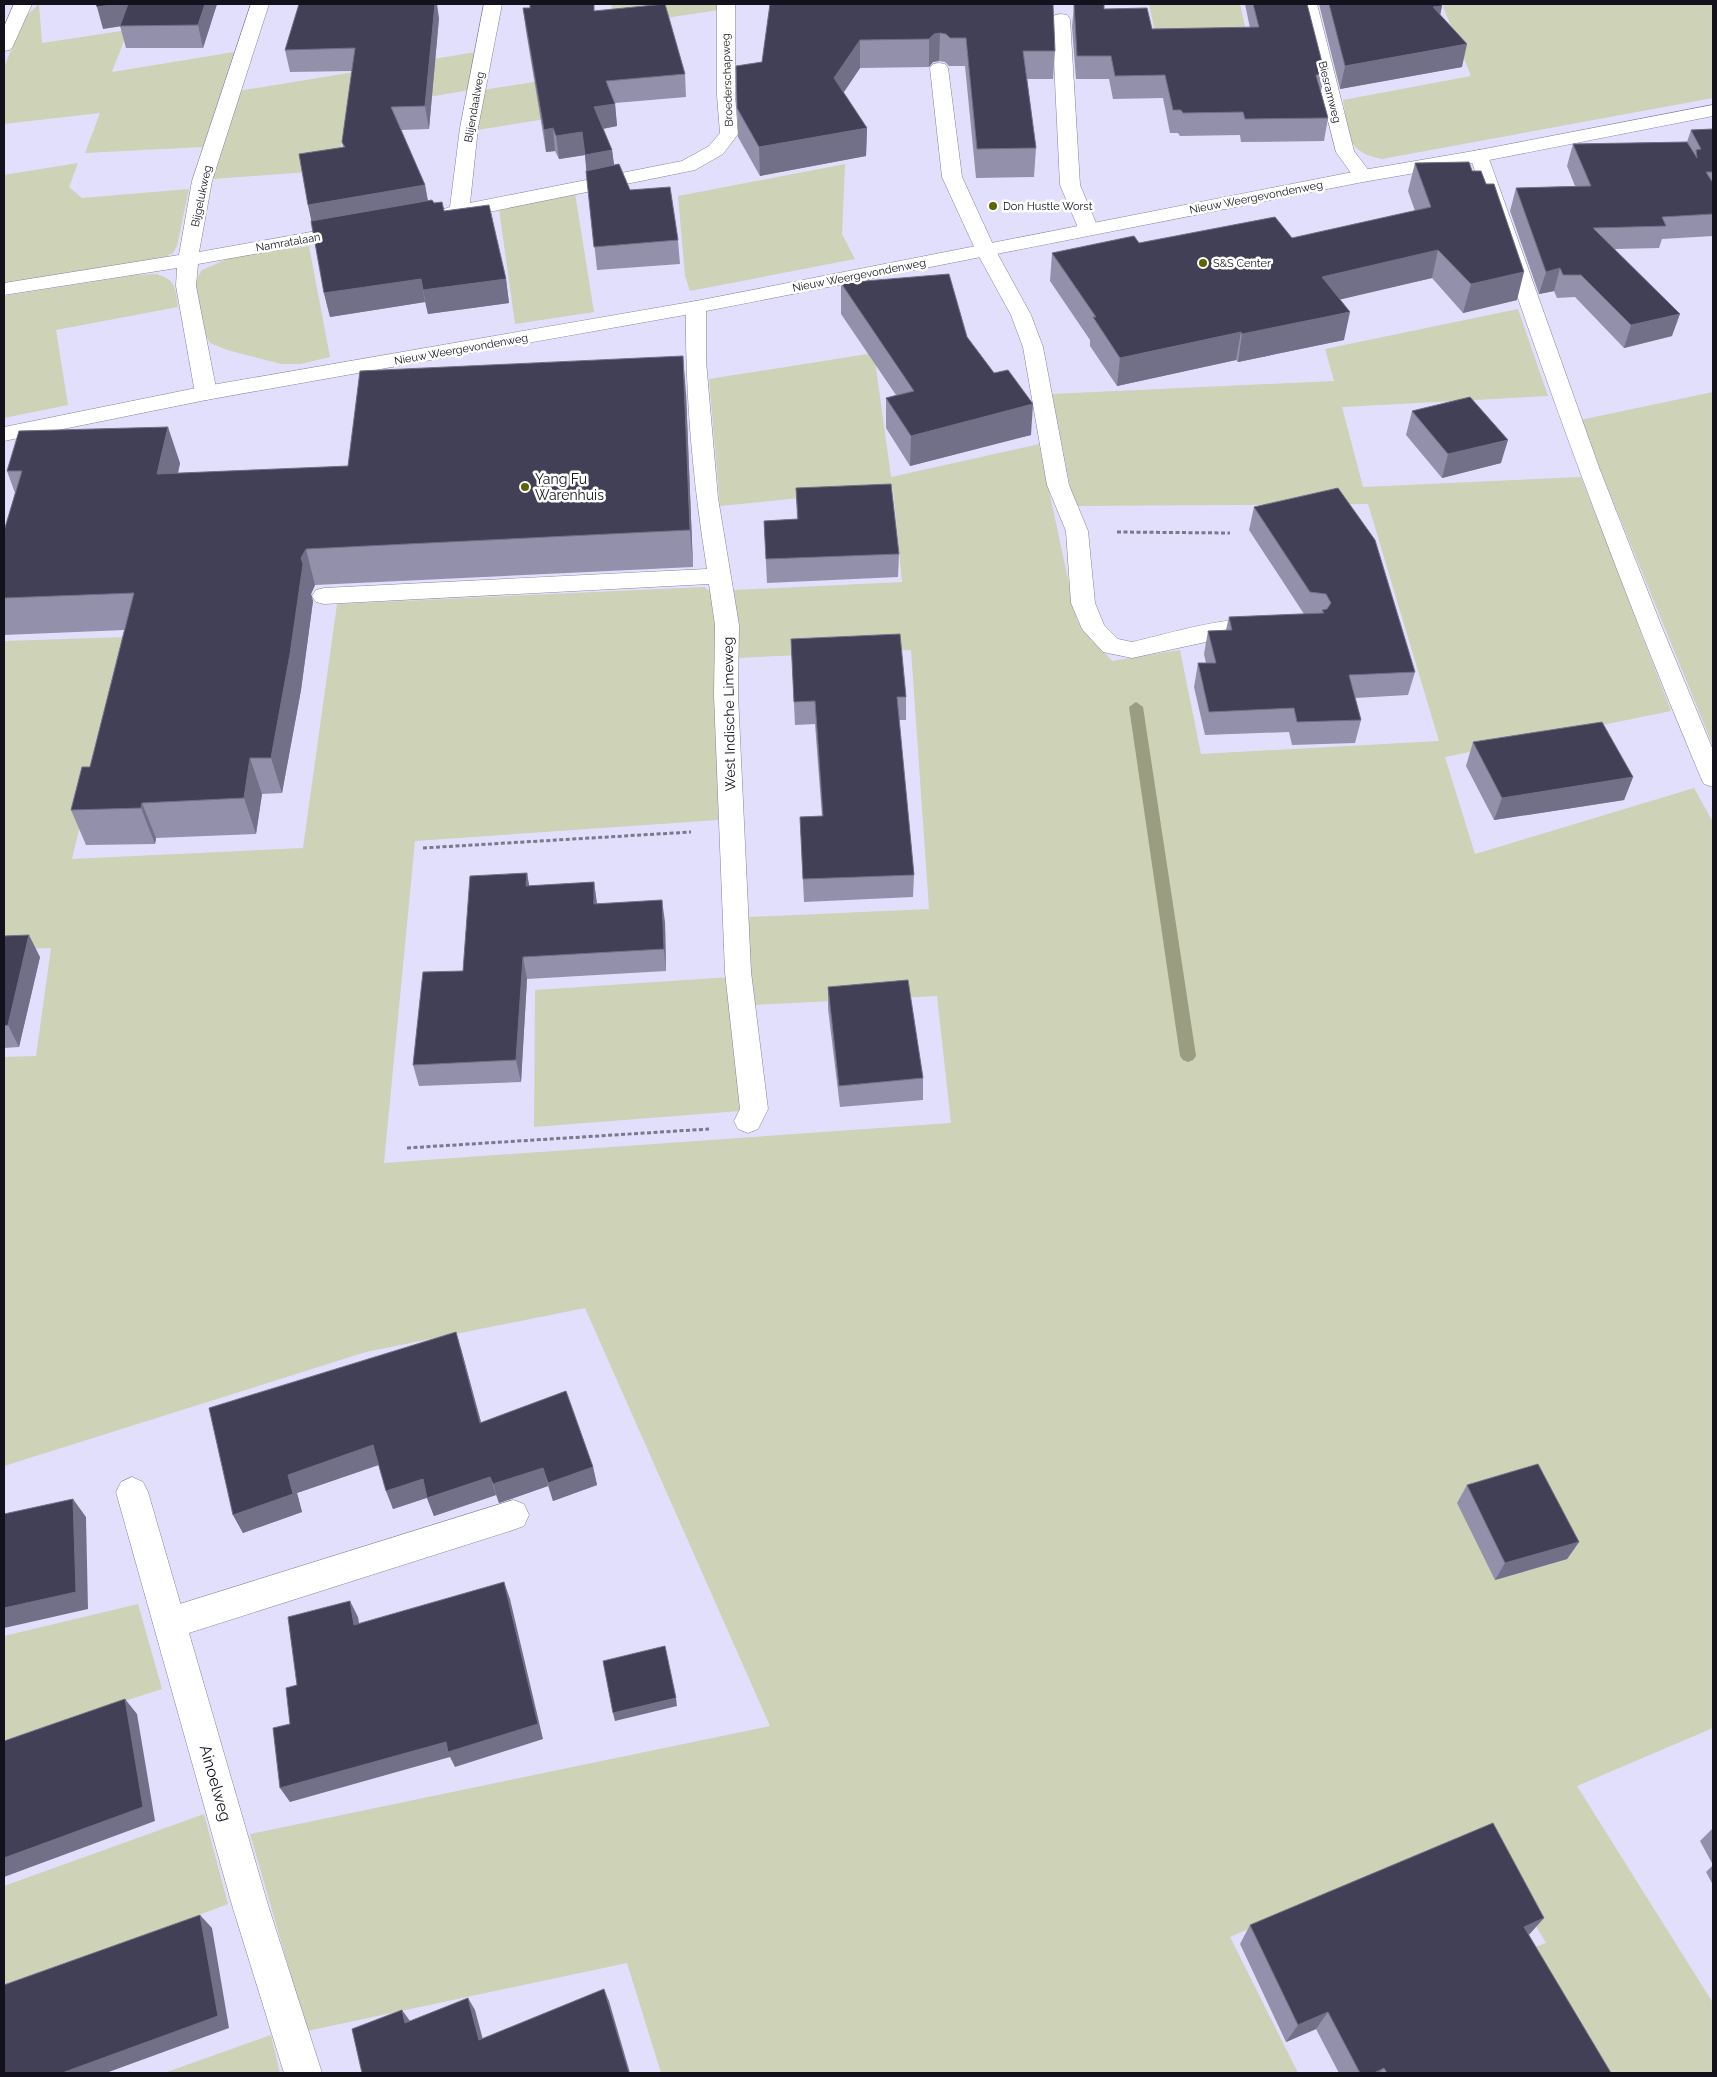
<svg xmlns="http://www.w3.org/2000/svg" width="1717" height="2077" viewBox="0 0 1717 2077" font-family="Raleway,sans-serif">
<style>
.green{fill:#ced2b6}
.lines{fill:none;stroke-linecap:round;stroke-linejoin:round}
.stream{fill:#9a9d80;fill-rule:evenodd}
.service-casing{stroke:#85829d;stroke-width:1}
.minor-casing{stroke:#85829d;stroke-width:1}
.tertiary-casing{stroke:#85829d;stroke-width:1}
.path{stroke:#7a788c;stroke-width:3;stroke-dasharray:4 2.5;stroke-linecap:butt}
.service{fill:#fff;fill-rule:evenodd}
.minor{fill:#fff;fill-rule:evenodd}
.tertiary{fill:#fff;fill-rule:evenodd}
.wall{fill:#9290aa}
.shaded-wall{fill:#727088}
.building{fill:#424057;stroke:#727088}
.poi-dot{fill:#5f6400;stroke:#fff;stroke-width:2}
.labels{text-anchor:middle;stroke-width:5;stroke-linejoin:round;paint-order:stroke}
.far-street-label{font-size:11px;fill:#13121c;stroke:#fff}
.far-poi-label{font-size:11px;fill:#13121c;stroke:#fff;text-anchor:start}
.poi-label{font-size:14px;fill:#13121c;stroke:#fff;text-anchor:start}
.street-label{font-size:14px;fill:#13121c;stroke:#fff}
.near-street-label{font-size:16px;fill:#13121c;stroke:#fff}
</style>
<rect width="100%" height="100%" fill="#e2dffc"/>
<!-- green -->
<g class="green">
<polygon points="39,4 42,43 128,30 112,72 234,52 203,147 85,153 100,113 4,124 4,67 26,16"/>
<polygon points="612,4 719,4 718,10 608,27"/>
<polygon points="1149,4 1240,4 1248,40 1157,42"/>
<path d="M1442 4H1713V98L1382 159C1344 152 1349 132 1343 100L1471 76Z"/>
<polygon points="476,52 469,90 349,111 336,170 213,179 238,91"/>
<polygon points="598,72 597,111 477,130 483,90"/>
<polygon points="78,163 69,187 82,198 189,189 177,246 173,253 165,257 4,284 4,175"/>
<polygon points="845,164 842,234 855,259 690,291 685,276 678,196"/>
<polygon points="575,193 594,312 515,324 499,209"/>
<polygon points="309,246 330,357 301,364 281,364 227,350 210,343 204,332 195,282 202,270 232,257"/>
<path d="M156 274C177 280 175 288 178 307L56 330 68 405 4 418V296L136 275Z"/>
<polygon points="1518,309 1548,396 1342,407 1363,487 1581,477 1671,711 1445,757 1475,854 1694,788 1713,822 1713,1728 1577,1786 1713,2003 1713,2073 1596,2073 1525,1951 1546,1943 1479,1829 1230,1937 1298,2073 661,2073 627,1963 307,2031 250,1834 770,1726 585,1308 366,1352 4,1466 4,1057 36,1056 51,948 4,950 4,641 125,637 72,859 303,848 337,604 704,587 714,595 719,612 718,820 415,841 384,1163 951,1123 937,996 752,1005 748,917 929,909 911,650 737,658 734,590 902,582 893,489 720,506 709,379 874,353 891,477 1039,444 1077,621 1112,661 1180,650 1201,754 1439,741 1368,504 1074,506 1052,394 1334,381 1325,349"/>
<polygon points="1713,392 1713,746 1580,420"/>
<polygon points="731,977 740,1111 534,1127 535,990"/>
<polygon points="138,1604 162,1689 4,1740 4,1636"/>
<polygon points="204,1814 228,1904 4,1988 4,1886"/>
<polygon points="271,2035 280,2073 164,2073"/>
</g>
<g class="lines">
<!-- stream -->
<polygon class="stream" points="1136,702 1143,707 1196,1056 1193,1060 1188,1062 1183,1060 1180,1056 1129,707"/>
<defs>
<g id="service">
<polygon points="1061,14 1067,15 1070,19 1080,185 1099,230 1096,234 1082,234 1079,230 1060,185 1052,19 1055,15"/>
<path d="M939 63 945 64 948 68 962 177 996 251 1031 315 1043 347 1069 485 1088 531 1095 603 1104 625 1118 639 1132 642C1168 634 1238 612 1271 621L1275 627 1271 633 1229 637 1132 658 1103 652 1082 629 1071 603 1066 531 1047 485 1023 347 1011 315 976 251 942 177 930 68 933 64Z"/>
<path d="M1479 150 1486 152 1488 156 1600 470 1661 625 1713 750V787L1704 784 1701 778C1615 574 1539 366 1470 156L1472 152Z"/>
<path d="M696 301 703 303 706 307V361L718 498 739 625 738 695 751 972 768 1109 758 1129 748 1133 738 1129 734 1121 740 1109 725 972 714 695 715 625 709 584 324 604 316 602 312 596 316 590 324 588 707 569C693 482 685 395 686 307L689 303Z"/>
<polygon points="513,1500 524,1504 529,1515 524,1526 513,1530 170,1639 158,1634 153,1623 158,1612 170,1607"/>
</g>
<g id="minor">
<polygon points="14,4 32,4 13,46 10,50 4,51 4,27"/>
<polygon points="251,4 269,4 212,181 199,252 350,225 357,227 360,231 357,235 350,237 198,264 196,286 217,393 214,398 206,400 198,398 195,393 176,286 177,268 4,295 4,283 179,255 192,181"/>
<polygon points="484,4 502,4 478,128 470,203 682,161 709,146 720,133 717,95 717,4 735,4 735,95 738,134 723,154 695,170 459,218 444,217 441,213 444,209 450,207 460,128"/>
<polygon points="1299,4 1317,4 1354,151 1373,176 1370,180 1356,180 1336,152"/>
<polygon points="132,1477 143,1482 148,1492 268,1905 322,2073 284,2073 232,1905 116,1492 121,1482"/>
</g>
<polygon id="tertiary" points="1713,105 1713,116 1479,162 1363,182 696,313 206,400 4,441 4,427 206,386 696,301 1363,170 1479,150"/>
</defs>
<!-- service casing -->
<use href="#service" class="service-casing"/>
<!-- minor casing -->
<use href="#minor" class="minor-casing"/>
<!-- tertiary casing -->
<use href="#tertiary" class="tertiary-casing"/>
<!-- path -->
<g class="path">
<polyline points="1117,532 1230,533"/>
<polyline points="423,848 691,832"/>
<polyline points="407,1148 709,1129"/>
</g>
<!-- service -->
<use href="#service" class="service"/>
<!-- minor -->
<use href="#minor" class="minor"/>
<!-- tertiary -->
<use href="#tertiary" class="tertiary"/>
</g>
<!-- wall -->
<g class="wall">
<polygon points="217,4 203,48 126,48 120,26 103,29"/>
<polygon points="770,4 1055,51 1053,79 1027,79 1036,148 1034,177 976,178 965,66 949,66 945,62 939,61 933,62 929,67 860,68 843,93 867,128 866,156 760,176 738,137 737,108 762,62"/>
<polygon points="1074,4 1104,9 1152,29 1250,28 1245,4 1307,4 1324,74 1321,92 1328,118 1324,141 1241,142 1240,135 1180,136 1178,133 1170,133 1163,98 1113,99 1109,79 1076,79 1072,27"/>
<polygon points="1319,4 1440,4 1442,6 1440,15 1462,67 1340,89"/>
<polygon points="523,8 595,11 685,74 686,97 615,103 617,126 603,129 612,150 614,165 630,190 678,240 680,264 597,270 585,155 559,159 555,151 546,152 526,31"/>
<polygon points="439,18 429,129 401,130 425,185 428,201 434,203 444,211 506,279 509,303 428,314 425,302 330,317 324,293 312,221 308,205 343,147 342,142 352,71 290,72 285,50"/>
<polygon points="1713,129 1713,236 1662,239 1659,248 1615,249 1672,336 1624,348 1575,297 1557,298 1554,291 1539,294 1510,211 1516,188 1575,186 1567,166 1573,144 1687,142 1691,130"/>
<polygon points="1415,163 1517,300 1463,313 1432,278 1340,299 1344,340 1238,362 1236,360 1117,386 1090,346 1090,340 1050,281 1052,253 1139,243 1292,238 1415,211 1408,191"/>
<polygon points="841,283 967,337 994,373 1031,435 910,466 886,428 886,398 896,395 841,314"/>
<polygon points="686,393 693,567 315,585 311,594 313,601 301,690 282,793 262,794 256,834 156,838 155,844 86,845 71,810 90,767 124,630 4,635 4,531 15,493 7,471 180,463 178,474 348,466"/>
<polygon points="1412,411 1501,463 1442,478 1406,435"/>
<polygon points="796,488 899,554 898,577 767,583 764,521 797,519"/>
<polygon points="1254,507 1415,672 1408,695 1355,698 1361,720 1355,743 1292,745 1289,732 1205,735 1194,687 1198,663 1206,663 1204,654 1208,631 1226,630 1229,617 1304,614 1249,530"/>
<polygon points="791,639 906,697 906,720 899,720 914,875 913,897 804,902 800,817 822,816 815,724 795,725"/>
<polygon points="1473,742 1633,777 1624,800 1494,820 1466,766"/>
<polygon points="527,873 529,886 594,882 597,903 665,922 666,971 527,979 521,1082 419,1086 413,1065 463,971"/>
<polygon points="4,936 40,957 19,1047 4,1048"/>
<polygon points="828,987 923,1078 923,1100 840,1107 828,1009"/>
<polygon points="456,1332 481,1422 593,1467 597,1485 553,1501 548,1486 499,1503 496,1495 434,1516 427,1498 393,1509 379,1465 297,1493 302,1512 243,1533 233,1515"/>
<polygon points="1467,1485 1579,1542 1567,1559 1495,1580 1457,1503"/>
<polygon points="1713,1828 1713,1885 1706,1872 1713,1865 1700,1841"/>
<polygon points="1544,1918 1528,1935 1611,2073 1339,2073 1316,2029 1286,2042 1240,1944 1250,1925"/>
</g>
<!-- shaded-wall -->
<g class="shaded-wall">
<polygon points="118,4 129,4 135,24 103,29 97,7"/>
<polygon points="205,4 217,4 203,48 198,25"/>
<polygon points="435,4 437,4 439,18 429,129 425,106"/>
<polygon points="1442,6 1437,29 1433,7"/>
<polygon points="940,33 939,61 933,62 929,67 929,39 934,34"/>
<polygon points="860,40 860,68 834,107 834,78"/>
<polygon points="1467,44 1462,67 1340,89 1345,66"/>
<polygon points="615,104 617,126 596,130 594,107"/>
<polygon points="553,128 555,151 546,152 544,130"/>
<polygon points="867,128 866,156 760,176 759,147"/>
<polygon points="582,132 585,155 559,159 556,136"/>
<polygon points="612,150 615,172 587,178 585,155"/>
<polygon points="425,185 429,208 313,229 308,205"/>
<polygon points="1438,250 1432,278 1317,305 1322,277"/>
<polygon points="1560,268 1554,291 1539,294 1546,272"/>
<polygon points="1524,272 1517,300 1463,313 1471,284"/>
<polygon points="421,279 425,302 330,317 324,293"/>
<polygon points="506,279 509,303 428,314 423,290"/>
<polygon points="1350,312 1344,340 1238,362 1242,334"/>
<polygon points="1680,314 1672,336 1624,348 1631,325"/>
<polygon points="1241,332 1236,360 1117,386 1120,358"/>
<polygon points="683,356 686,393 693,567 690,530"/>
<polygon points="1033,404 1031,435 910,466 911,436"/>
<polygon points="168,427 180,463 169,511 157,474"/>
<polygon points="1508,440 1501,463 1442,478 1448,454"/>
<polygon points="306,549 315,585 311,594 313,601 301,690 282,793 271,758 301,558"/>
<polygon points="250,758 262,794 256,834 244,798"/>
<polygon points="1633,777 1624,800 1494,820 1502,798"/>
<polygon points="142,803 156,838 155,844 141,808"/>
<polygon points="527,873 531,896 526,886"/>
<polygon points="594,882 597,905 594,904"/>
<polygon points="662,900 665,922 666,971 664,949"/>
<polygon points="29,935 40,957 19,1047 8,1025"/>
<polygon points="523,957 527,979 521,1082 516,1060"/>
<polygon points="456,1332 462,1352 486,1441 480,1423"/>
<polygon points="373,1445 381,1464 297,1493 302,1512 243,1533 233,1515 288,1475"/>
<polygon points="593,1467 597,1485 553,1501 548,1483"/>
<polygon points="543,1468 548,1486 499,1503 493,1484"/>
<polygon points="490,1477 496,1495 434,1516 427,1498"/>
<polygon points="423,1479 429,1497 393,1509 386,1491"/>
<polygon points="73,1499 86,1517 88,1609 4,1628 4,1608"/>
<polygon points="1579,1542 1567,1559 1495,1580 1505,1563"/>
<polygon points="504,1582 510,1599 543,1739 455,1767 450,1757 290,1802 280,1788"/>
<polygon points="350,1601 358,1617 362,1641 354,1625"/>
<polygon points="676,1698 677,1706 615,1721 613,1713"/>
<polygon points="125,1699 137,1714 155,1821 4,1877 4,1858"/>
<polygon points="200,1915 212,1928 229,2028 106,2073 62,2073"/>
<polygon points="1544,1918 1527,1937 1524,1927"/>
<polygon points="604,1989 609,2001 630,2073 629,2073"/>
<polygon points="468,1998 475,2010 486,2051 479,2040"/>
<polygon points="402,2010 410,2021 405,2023"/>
<polygon points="1328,2012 1316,2029 1286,2042 1298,2025"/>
<polygon points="1384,2068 1379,2073 1374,2073"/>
</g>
<!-- building -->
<g class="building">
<polygon points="96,4 118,4 97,7"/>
<polygon points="128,4 205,4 198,25 120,26"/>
<polygon points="299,4 435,4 425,106 391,107 425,185 308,205 299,154 345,147 342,142 355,48 285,50"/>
<polygon points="530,4 594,4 594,11 665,4 685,74 606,81 615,104 594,107 612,150 585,155 582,132 556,136 553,128 544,130 523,8 530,8"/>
<polygon points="770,4 1053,4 1055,51 1023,51 1036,148 977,149 966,38 950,38 946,34 940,33 934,34 929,39 860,40 834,78 867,128 759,147 737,108 736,66 762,62"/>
<polygon points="1074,4 1104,4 1104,9 1147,8 1152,29 1259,27 1253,4 1307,4 1324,70 1324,74 1316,75 1328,118 1245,119 1243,112 1183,113 1181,110 1173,110 1165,75 1115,76 1111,56 1077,56"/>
<polygon points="1329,4 1440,4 1442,6 1433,7 1467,44 1345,66"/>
<polygon points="1713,129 1713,172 1706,172 1713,183 1713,214 1662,217 1666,226 1593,228 1680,314 1631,325 1581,275 1563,275 1560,268 1546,272 1516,188 1591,186 1573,144 1687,142 1697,158 1696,150 1701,149 1691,130"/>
<polygon points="1469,162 1472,171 1481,171 1486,184 1494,184 1524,272 1471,284 1438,250 1322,277 1350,312 1242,334 1241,332 1120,358 1093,317 1096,317 1052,253 1134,236 1139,243 1275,217 1292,238 1431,207 1415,163"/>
<polygon points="619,164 630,190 670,187 678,240 594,247 586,171"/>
<polygon points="432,200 434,203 442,202 444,211 489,205 506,279 423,290 421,279 324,293 311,221"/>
<polygon points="949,274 967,337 994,373 1008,370 1033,404 911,436 886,398 914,391 841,283"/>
<polygon points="683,356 690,530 306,549 301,558 303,564 290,654 271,758 250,758 244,798 142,803 141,808 71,810 82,767 90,767 134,593 4,598 4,531 22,471 7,471 19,431 168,427 157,474 348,466 360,371"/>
<polygon points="1470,397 1508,440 1448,454 1412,411"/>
<polygon points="891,484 899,554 766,559 764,521 798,519 796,488"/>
<polygon points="1338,488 1375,540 1415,672 1349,675 1361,720 1297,722 1294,708 1209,712 1198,663 1216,663 1208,631 1232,630 1229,617 1324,613 1322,610 1327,609 1331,603 1326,594 1310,592 1254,507"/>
<polygon points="900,634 906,697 897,697 914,875 803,879 800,817 823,816 815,701 794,702 791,639"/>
<polygon points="1602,722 1633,777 1502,798 1473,742"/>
<polygon points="527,873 526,886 594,882 594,904 662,900 664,949 523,957 516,1060 413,1065 423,972 463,971 470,876"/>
<polygon points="29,935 8,1025 4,1026 4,936"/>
<polygon points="908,980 923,1078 839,1086 828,987"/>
<polygon points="456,1332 480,1423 566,1391 593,1467 548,1483 543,1468 493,1484 490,1477 427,1498 423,1479 386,1491 373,1445 288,1475 293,1494 233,1515 209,1408"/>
<polygon points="1538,1464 1579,1542 1505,1563 1467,1485"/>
<polygon points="73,1499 76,1592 4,1608 4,1514"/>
<polygon points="504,1582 538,1724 448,1752 446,1742 280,1788 273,1728 290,1724 286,1688 297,1685 288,1617 350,1601 354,1625"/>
<polygon points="665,1646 676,1698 613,1713 603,1661"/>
<polygon points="125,1699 143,1807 4,1858 4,1741"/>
<polygon points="1493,1823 1544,1918 1524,1927 1611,2073 1387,2073 1384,2068 1374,2073 1360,2073 1328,2012 1298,2025 1250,1925"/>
<polygon points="200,1915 218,2016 62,2073 4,2073 4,1985"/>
<polygon points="604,1989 629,2073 362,2073 352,2029 402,2010 405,2023 468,1998 479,2040"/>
</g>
<!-- markers -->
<g class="poi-dot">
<circle cx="993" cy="206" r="5"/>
<circle cx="1203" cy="263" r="5"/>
<circle cx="525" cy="487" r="5"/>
</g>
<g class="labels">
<!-- far-street labels -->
<g class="far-street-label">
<text transform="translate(727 80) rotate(-92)" y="4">Broederschapweg</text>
<text transform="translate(1330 92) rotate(76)" y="4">Biesramweg</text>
<text transform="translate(474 107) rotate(-80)" y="4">Blijendaalweg</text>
<text transform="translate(201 196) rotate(-78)" y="4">Bijgelukweg</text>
<text transform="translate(1256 197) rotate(-11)" y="4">Nieuw Weergevondenweg</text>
<text transform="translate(288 242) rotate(-10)" y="4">Namratalaan</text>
<text transform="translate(859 275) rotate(-11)" y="4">Nieuw Weergevondenweg</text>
<text transform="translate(461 349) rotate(-10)" y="4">Nieuw Weergevondenweg</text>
</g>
<!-- far-poi labels -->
<g class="far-poi-label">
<text x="1003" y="210">Don Hustle Worst</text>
<text x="1213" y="267">S&amp;S Center</text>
</g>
<!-- poi labels -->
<g class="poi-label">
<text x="535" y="484">Yang Fu<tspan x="535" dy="16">Warenhuis</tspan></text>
</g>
<!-- street labels -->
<g class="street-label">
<text transform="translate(729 714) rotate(-91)" y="5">West Indische Limeweg</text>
</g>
<!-- near-street labels -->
<g class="near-street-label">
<text transform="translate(216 1783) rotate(74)" y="6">Ainoelweg</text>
</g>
</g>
<!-- border -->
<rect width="1717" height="2077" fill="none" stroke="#13121c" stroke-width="10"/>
</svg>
